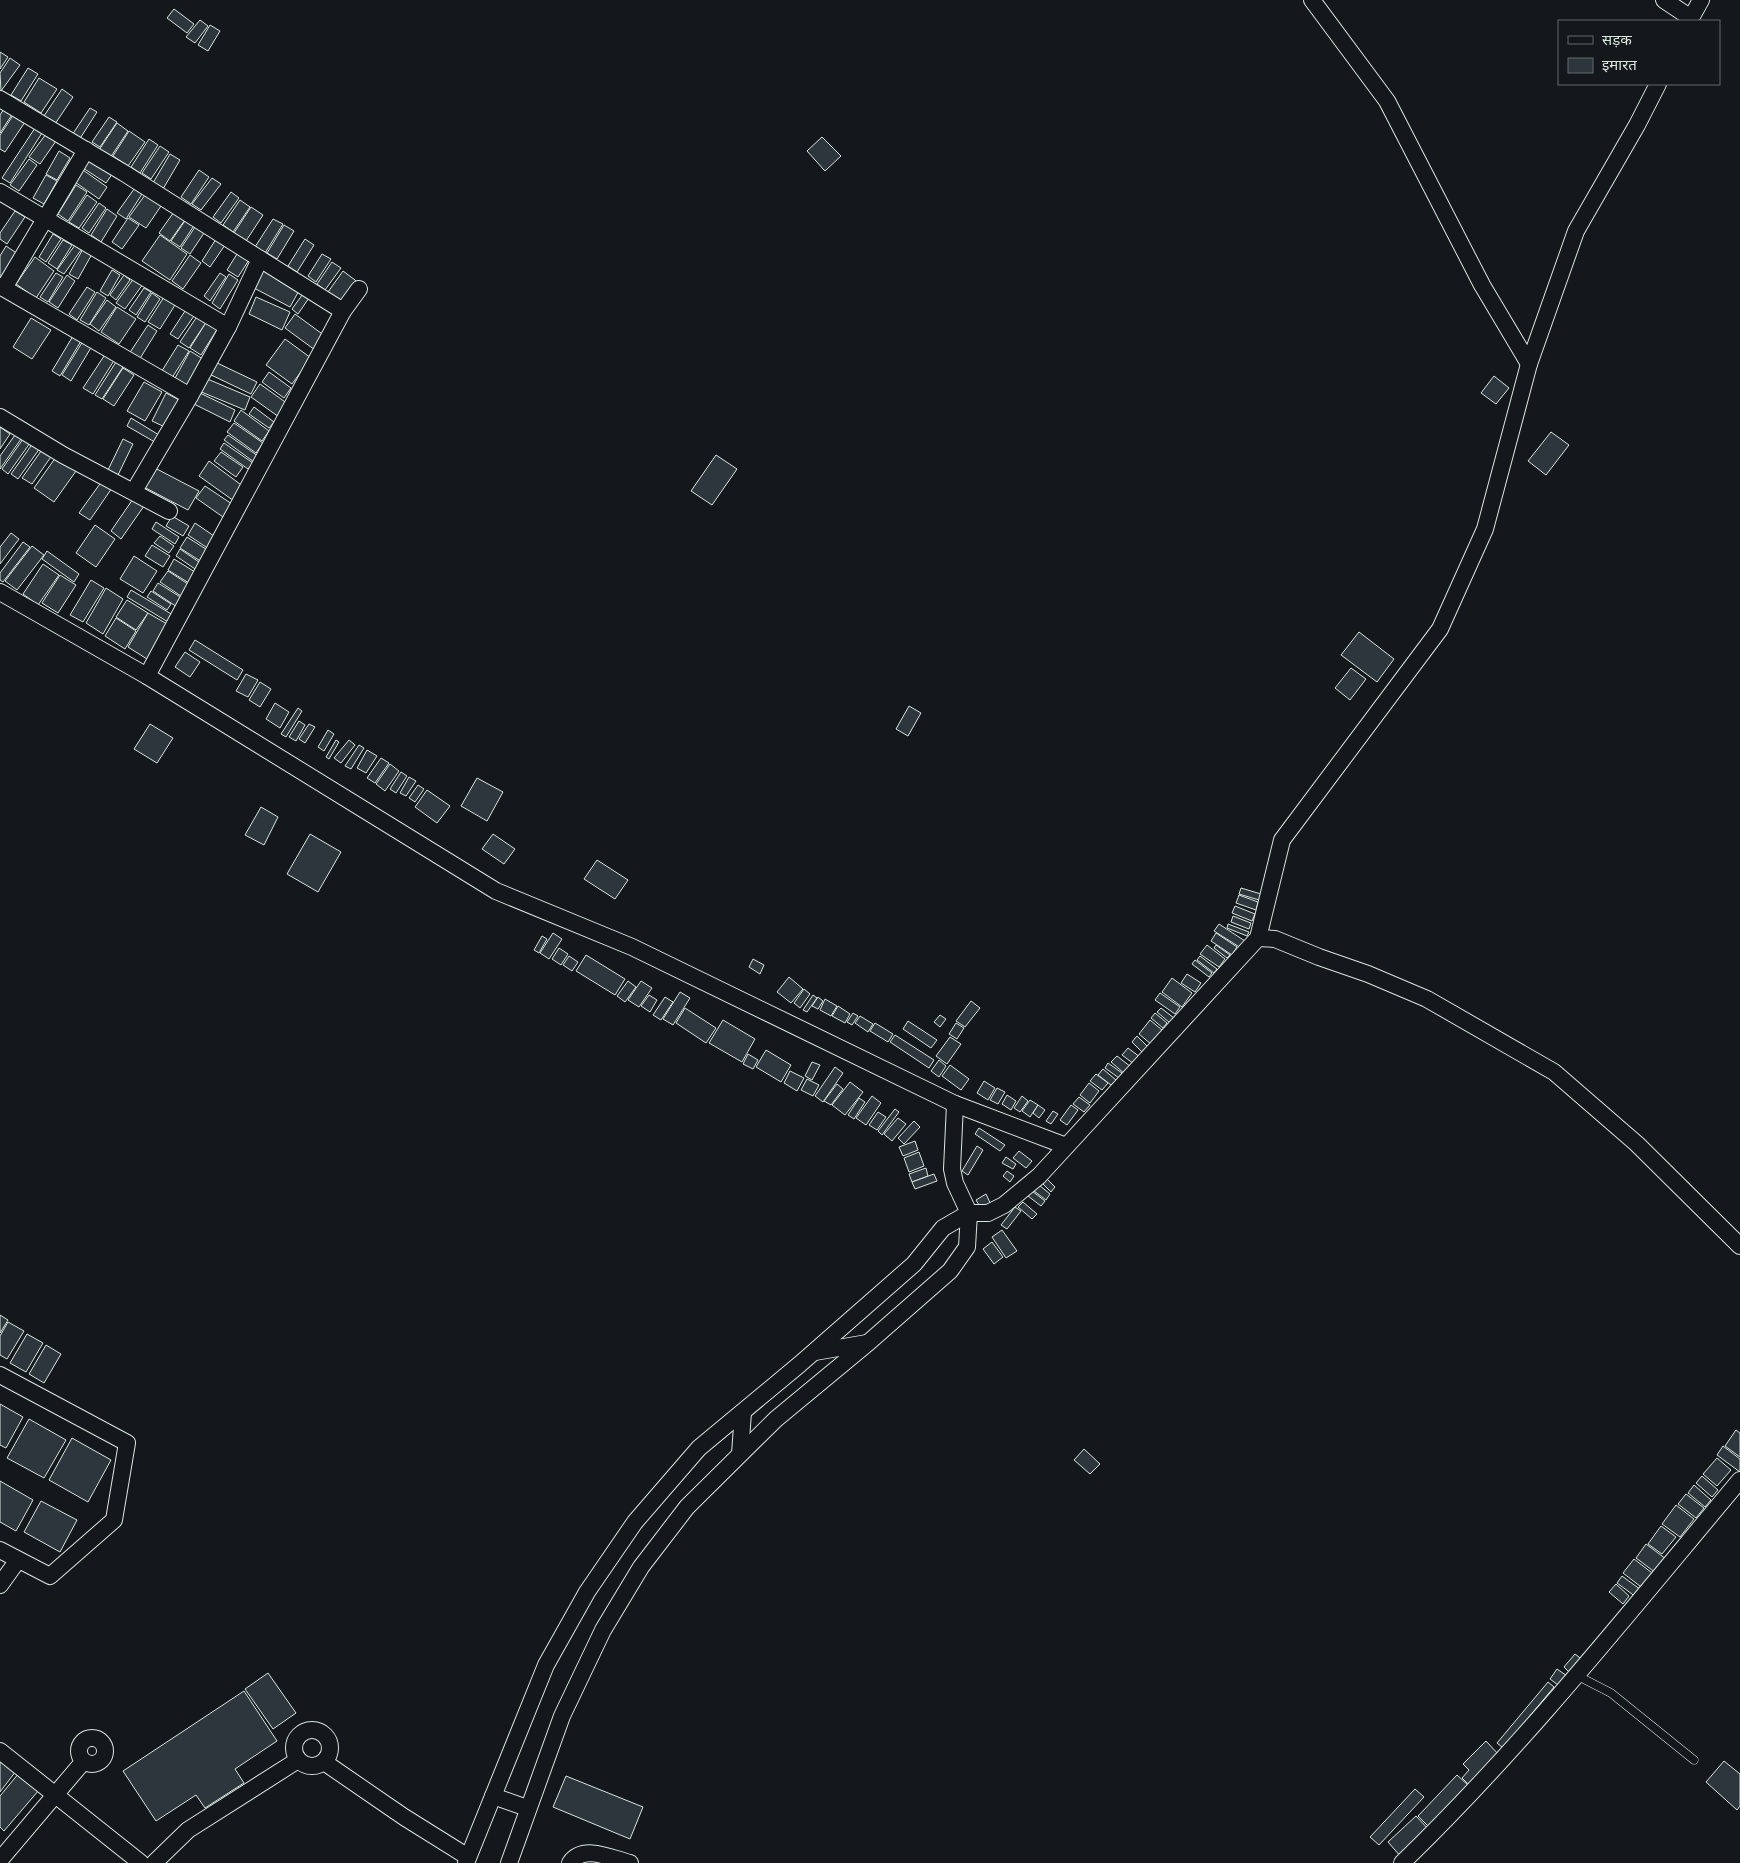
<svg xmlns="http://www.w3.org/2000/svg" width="1740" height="1863" viewBox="0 0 1740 1863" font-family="'Fira Sans','Noto Sans Devanagari',sans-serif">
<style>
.building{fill:#2c363c;stroke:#d8e6dc}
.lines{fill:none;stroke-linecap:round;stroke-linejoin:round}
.lane-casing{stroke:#d8e6dc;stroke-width:9}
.street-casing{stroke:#d8e6dc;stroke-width:18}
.lane{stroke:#14181c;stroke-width:8}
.street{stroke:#14181c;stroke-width:16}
</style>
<rect width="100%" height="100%" fill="#14181c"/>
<!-- building -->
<g class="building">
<polygon points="174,9 194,24 187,33 167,18"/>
<polygon points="200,20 208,26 195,43 186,37"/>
<polygon points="210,25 220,31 208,51 198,45"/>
<polygon points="0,52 8,57 0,69"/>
<polygon points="10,58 20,65 1,91 0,73"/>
<polygon points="28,68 38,74 21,101 11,95"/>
<polygon points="39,78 57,89 41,113 24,102"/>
<polygon points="62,89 73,97 55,124 44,116"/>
<polygon points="7,104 15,110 0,133 0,115"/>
<polygon points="90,108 97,112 79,140 72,135"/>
<polygon points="14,114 25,122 5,152 0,149 0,135"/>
<polygon points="109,117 117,122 100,147 92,142"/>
<polygon points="117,123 128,131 110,158 99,150"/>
<polygon points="35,128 42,133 10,183 2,178"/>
<polygon points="129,131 145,142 128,166 113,156"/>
<polygon points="46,134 56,141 40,164 29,157"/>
<polygon points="822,137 841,156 825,171 807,151"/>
<polygon points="149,139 158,145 140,173 131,167"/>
<polygon points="160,146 169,152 151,179 142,173"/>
<polygon points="59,151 70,158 57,180 46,174"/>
<polygon points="170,154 180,160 163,189 153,183"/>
<polygon points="92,155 115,170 106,183 83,168"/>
<polygon points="29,159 37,165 19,191 10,185"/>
<polygon points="83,170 107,187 99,199 75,182"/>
<polygon points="199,170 209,177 191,204 181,197"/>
<polygon points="46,175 57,181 44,204 33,198"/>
<polygon points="212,178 221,184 201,210 192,204"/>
<polygon points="76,185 87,192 68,221 58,214"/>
<polygon points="134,189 142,194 126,219 117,213"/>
<polygon points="231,192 239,198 221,223 213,217"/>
<polygon points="87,195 97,202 79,228 69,222"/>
<polygon points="145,195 161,206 146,228 129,217"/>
<polygon points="240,200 250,207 233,232 223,225"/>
<polygon points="99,203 106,208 89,233 82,228"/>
<polygon points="251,207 263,215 246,241 234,233"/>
<polygon points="107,209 117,216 101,242 91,235"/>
<polygon points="176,209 187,217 170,241 159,233"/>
<polygon points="15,211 25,217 7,244 0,239 0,233"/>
<polygon points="128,218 139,225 122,249 112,242"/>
<polygon points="187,218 195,224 180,247 171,241"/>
<polygon points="273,219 283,224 265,253 255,247"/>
<polygon points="197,224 206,230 190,254 181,248"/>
<polygon points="284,225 294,231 277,259 267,253"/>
<polygon points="53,234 61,239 46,262 39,257"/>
<polygon points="160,235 187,254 170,280 142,261"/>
<polygon points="218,236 227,242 210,267 202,261"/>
<polygon points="305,239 314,245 297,272 288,266"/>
<polygon points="63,240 72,245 57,269 48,263"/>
<polygon points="75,245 81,250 64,274 57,270"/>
<polygon points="6,246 18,254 0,279 0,256"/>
<polygon points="83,249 92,254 78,279 69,274"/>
<polygon points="237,254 249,260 238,277 227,270"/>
<polygon points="322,254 331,259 316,282 308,276"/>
<polygon points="190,255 201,263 183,289 172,281"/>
<polygon points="35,257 54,271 36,298 16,284"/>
<polygon points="332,262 341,268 325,290 317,284"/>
<polygon points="265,268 301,287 290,307 254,288"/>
<polygon points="112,270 120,275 108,296 100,291"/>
<polygon points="343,271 359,283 344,304 328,292"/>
<polygon points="56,273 63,277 48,302 40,297"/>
<polygon points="220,273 226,277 210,301 204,296"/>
<polygon points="229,274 238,280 220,309 212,303"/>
<polygon points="67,275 75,281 58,308 49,302"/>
<polygon points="124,275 130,280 116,300 110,295"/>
<polygon points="134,278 143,284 125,309 116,303"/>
<polygon points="87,287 95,292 77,320 69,314"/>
<polygon points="144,288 151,292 136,315 129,310"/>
<polygon points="305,291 311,295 298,314 292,309"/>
<polygon points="97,292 106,298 89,325 80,320"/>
<polygon points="152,293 160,299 145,322 137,317"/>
<polygon points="164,297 175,305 160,329 148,322"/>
<polygon points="256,297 290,312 282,330 249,314"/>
<polygon points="107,300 116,307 99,331 90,324"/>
<polygon points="117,307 136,319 119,344 101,332"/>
<polygon points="187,308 196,313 178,339 170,334"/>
<polygon points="295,314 325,336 315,350 285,328"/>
<polygon points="198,315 207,321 189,348 180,342"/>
<polygon points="31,318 51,330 32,359 13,347"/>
<polygon points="207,321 218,328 201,355 190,348"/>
<polygon points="148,325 157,331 139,360 129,354"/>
<polygon points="73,336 81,341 60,376 52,371"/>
<polygon points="285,339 311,358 292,384 266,365"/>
<polygon points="83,341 92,346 71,381 62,375"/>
<polygon points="178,345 189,351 170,381 160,374"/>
<polygon points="190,351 203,359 187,388 174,380"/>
<polygon points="106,353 115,359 93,394 83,388"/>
<polygon points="213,361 257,382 251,394 207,373"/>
<polygon points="116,362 123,367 102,399 95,395"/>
<polygon points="123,368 134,375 114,406 103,399"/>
<polygon points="269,372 291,388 284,398 262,382"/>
<polygon points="1494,376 1509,388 1496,404 1481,393"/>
<polygon points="205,378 250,397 245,410 199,391"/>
<polygon points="144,382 162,392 145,421 127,411"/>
<polygon points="260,384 288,404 279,417 251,397"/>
<polygon points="198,392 235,410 230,422 192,403"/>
<polygon points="166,393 181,401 167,428 152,421"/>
<polygon points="254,407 274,422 269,428 249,414"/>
<polygon points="241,410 269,431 262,441 234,421"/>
<polygon points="131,418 164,438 160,445 127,426"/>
<polygon points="234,423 263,443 256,453 227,432"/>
<polygon points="0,427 10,434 0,449"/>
<polygon points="1551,432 1569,445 1546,475 1528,461"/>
<polygon points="15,435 21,439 0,469 0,456"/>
<polygon points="228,435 258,456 254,462 224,440"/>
<polygon points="23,439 30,443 8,474 2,469"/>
<polygon points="123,439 133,444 118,475 108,470"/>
<polygon points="33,443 40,448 18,479 11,474"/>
<polygon points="224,443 253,463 248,469 220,449"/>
<polygon points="46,444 55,451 32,484 22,478"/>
<polygon points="221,452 243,467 236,477 214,461"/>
<polygon points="716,455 737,469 712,505 691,491"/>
<polygon points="56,457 76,471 54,502 34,488"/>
<polygon points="209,461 244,487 234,501 199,476"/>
<polygon points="153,467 199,491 188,510 142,486"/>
<polygon points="102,481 112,488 90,520 79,513"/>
<polygon points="205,486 232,504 223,517 196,498"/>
<polygon points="133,499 144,506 121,539 111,531"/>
<polygon points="172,516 189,526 183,536 166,526"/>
<polygon points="156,522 179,537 175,544 152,529"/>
<polygon points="195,523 217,538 209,549 188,535"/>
<polygon points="95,525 115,539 96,567 76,553"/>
<polygon points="11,533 19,539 0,564 0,547"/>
<polygon points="160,536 174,546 169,553 154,543"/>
<polygon points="187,537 209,551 202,562 180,548"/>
<polygon points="23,542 30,547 3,582 0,580 0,573"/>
<polygon points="152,545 170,556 163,567 145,556"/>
<polygon points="32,546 44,555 17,590 5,581"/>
<polygon points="180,549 202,564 198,571 176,556"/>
<polygon points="47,551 79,574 74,582 42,559"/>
<polygon points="134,556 157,571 143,593 120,579"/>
<polygon points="174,559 195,572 189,583 168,570"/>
<polygon points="43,564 59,575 38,605 23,594"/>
<polygon points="168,571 188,584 181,596 160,582"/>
<polygon points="60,575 76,585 58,613 42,603"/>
<polygon points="91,580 104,588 83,622 70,615"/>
<polygon points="158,583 182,598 177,607 153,591"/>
<polygon points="106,588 123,599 103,634 86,623"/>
<polygon points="131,590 173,615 168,622 127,597"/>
<polygon points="151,591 171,604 167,610 147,597"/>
<polygon points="127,600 148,613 136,630 116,617"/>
<polygon points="148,613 167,624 147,659 128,647"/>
<polygon points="116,618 136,631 125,649 105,636"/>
<polygon points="1359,632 1394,659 1377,682 1341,655"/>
<polygon points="195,640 243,670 237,680 189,650"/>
<polygon points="185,652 200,662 190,677 175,667"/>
<polygon points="1351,668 1366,679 1350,700 1335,688"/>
<polygon points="246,674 258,680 248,697 236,691"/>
<polygon points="260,682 271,689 260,707 249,700"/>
<polygon points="275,703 289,712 280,728 266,719"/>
<polygon points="909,706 921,713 908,736 896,729"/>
<polygon points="298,708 302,711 286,737 281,734"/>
<polygon points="299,721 305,725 296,741 289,737"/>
<polygon points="150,724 173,738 157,763 134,749"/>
<polygon points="309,724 315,727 305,743 299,739"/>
<polygon points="328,730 334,734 324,751 318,747"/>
<polygon points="336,740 339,742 329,759 326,757"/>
<polygon points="349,740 355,745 341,763 334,758"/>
<polygon points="359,745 364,748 351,769 345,766"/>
<polygon points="367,750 377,756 366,773 357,768"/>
<polygon points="381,758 389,763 375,783 367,778"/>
<polygon points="390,764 399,771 385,791 376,784"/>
<polygon points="401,772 407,776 396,793 390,789"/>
<polygon points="409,777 416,781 406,796 400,793"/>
<polygon points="477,778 503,792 487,821 461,806"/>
<polygon points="418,785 424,789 415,802 409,798"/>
<polygon points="427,790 450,806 437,823 415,807"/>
<polygon points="261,807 278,817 264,845 245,835"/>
<polygon points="310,834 341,852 318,892 287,874"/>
<polygon points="493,834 515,849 504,864 482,849"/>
<polygon points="597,860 628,880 615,899 584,879"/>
<polygon points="1241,888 1261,894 1259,900 1239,894"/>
<polygon points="1239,895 1258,902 1256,910 1236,903"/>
<polygon points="1235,906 1255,914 1252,921 1232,913"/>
<polygon points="1233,916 1251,923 1249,929 1231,922"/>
<polygon points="1219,924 1245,941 1241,948 1214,931"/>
<polygon points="1228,924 1249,932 1247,936 1227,928"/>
<polygon points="553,933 562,939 549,959 540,953"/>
<polygon points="1216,933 1237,947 1232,955 1211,941"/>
<polygon points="542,936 547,939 539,953 534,950"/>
<polygon points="1207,945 1225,959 1219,967 1200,954"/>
<polygon points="1216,945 1230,955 1227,958 1214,948"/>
<polygon points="559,948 568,954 561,965 552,959"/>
<polygon points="586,955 625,979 615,995 576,971"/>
<polygon points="569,956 578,962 572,971 563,965"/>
<polygon points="1200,956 1217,969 1214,973 1197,960"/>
<polygon points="753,959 764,965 760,974 749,967"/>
<polygon points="1195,960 1212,973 1209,977 1192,964"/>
<polygon points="1187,974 1201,983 1195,992 1181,983"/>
<polygon points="789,977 803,989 791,1003 777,992"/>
<polygon points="1172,978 1192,993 1182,1007 1162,992"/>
<polygon points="628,981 636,987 625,1002 617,996"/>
<polygon points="641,981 652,988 639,1007 628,1000"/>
<polygon points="804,989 810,994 800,1008 794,1003"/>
<polygon points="680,992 690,998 673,1025 663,1019"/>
<polygon points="1160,993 1180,1007 1175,1014 1155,1000"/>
<polygon points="649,995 657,1000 650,1012 641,1006"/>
<polygon points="813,995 817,998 807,1012 803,1010"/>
<polygon points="665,997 673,1002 661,1020 653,1015"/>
<polygon points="818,997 823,1001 818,1009 812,1006"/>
<polygon points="825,999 837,1006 831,1016 820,1010"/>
<polygon points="971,1001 980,1008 965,1027 956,1021"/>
<polygon points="838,1006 850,1014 845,1023 832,1016"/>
<polygon points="685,1008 716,1028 706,1043 676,1023"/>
<polygon points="1161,1008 1174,1018 1170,1023 1157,1012"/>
<polygon points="853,1013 858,1016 852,1025 847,1022"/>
<polygon points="1155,1013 1167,1023 1163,1028 1151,1018"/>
<polygon points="940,1015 946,1019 940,1027 934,1022"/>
<polygon points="860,1016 873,1024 868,1032 855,1023"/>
<polygon points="723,1020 755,1039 742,1062 709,1043"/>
<polygon points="1150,1020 1162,1030 1151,1044 1139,1034"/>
<polygon points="908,1021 937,1040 931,1048 903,1029"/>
<polygon points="875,1023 893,1034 888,1042 870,1031"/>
<polygon points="956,1023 964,1028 957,1039 949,1034"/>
<polygon points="895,1035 934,1060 929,1068 890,1042"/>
<polygon points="1137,1036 1149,1048 1144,1054 1132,1042"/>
<polygon points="950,1037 961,1044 947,1064 936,1056"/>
<polygon points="1128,1048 1140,1057 1134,1064 1122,1055"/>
<polygon points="766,1050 791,1065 781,1082 756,1067"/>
<polygon points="748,1054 758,1060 753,1069 743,1064"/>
<polygon points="1117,1056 1131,1067 1125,1074 1111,1062"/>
<polygon points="939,1060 946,1066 939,1077 931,1071"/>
<polygon points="812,1062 820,1065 812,1080 805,1076"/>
<polygon points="1108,1063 1122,1073 1119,1078 1105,1068"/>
<polygon points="950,1065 969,1079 961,1090 942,1076"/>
<polygon points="835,1067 843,1073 823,1102 815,1096"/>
<polygon points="1103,1069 1116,1080 1111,1085 1098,1075"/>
<polygon points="790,1071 804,1078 797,1091 784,1083"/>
<polygon points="1096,1074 1108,1083 1102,1090 1090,1081"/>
<polygon points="807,1079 819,1085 813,1096 801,1090"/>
<polygon points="984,1081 995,1088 988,1100 977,1093"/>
<polygon points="850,1082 863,1092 845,1115 832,1105"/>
<polygon points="1089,1083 1099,1091 1090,1103 1080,1095"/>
<polygon points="837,1084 843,1089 831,1105 824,1101"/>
<polygon points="997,1088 1005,1092 998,1104 990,1100"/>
<polygon points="1007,1095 1016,1101 1011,1110 1002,1104"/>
<polygon points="872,1096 881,1103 866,1125 856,1118"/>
<polygon points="1022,1096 1028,1101 1020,1112 1014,1108"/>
<polygon points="1079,1097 1090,1105 1084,1112 1073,1104"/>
<polygon points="859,1098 865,1102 854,1119 848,1115"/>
<polygon points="1030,1100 1038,1105 1030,1117 1022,1111"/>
<polygon points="1038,1105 1045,1110 1039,1118 1033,1113"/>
<polygon points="1071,1105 1078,1110 1067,1125 1060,1120"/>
<polygon points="895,1109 899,1112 882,1135 878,1131"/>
<polygon points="1053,1111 1058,1114 1051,1124 1046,1121"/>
<polygon points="878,1112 886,1117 877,1130 869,1125"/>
<polygon points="898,1118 906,1124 892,1141 884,1134"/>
<polygon points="914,1121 920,1127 904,1144 898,1138"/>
<polygon points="979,1128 1005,1145 1000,1151 975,1134"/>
<polygon points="915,1141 918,1150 903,1156 899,1147"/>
<polygon points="977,1146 983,1150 968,1175 962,1171"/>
<polygon points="1019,1151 1032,1161 1026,1168 1013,1158"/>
<polygon points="919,1152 924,1166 909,1172 904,1158"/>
<polygon points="1006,1157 1016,1164 1013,1169 1002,1163"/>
<polygon points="926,1168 928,1176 912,1182 909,1174"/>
<polygon points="1007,1171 1014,1176 1010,1182 1003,1176"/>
<polygon points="934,1174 937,1181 915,1189 912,1182"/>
<polygon points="1047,1179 1055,1187 1051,1192 1043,1184"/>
<polygon points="1039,1185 1050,1194 1046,1200 1034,1191"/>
<polygon points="1032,1191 1045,1201 1041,1206 1028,1196"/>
<polygon points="986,1194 992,1207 983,1212 976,1200"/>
<polygon points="1023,1202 1037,1214 1032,1219 1018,1207"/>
<polygon points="1015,1207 1021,1211 1007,1229 1001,1225"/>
<polygon points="1002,1230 1017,1251 1006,1258 992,1237"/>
<polygon points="992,1242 1003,1257 994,1264 983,1249"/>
<polygon points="0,1315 8,1320 0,1333"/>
<polygon points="8,1322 24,1331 7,1359 0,1355 0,1336"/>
<polygon points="27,1334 43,1343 26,1372 10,1363"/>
<polygon points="46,1345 61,1354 44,1383 29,1374"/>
<polygon points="0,1404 23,1417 6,1448 0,1445"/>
<polygon points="29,1419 66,1440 44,1478 7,1458"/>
<polygon points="1736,1430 1740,1433 1740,1457 1725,1446"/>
<polygon points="72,1438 111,1460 88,1502 49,1480"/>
<polygon points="1723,1446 1740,1459 1740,1472 1717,1455"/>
<polygon points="1084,1449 1100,1464 1090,1474 1074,1460"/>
<polygon points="1717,1458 1731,1470 1717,1486 1703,1474"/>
<polygon points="1702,1476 1718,1490 1712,1497 1696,1483"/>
<polygon points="0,1481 33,1500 16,1531 0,1522"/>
<polygon points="1694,1485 1711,1500 1705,1507 1688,1493"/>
<polygon points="1686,1494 1704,1508 1696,1518 1678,1504"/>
<polygon points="41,1501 77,1520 60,1552 24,1532"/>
<polygon points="1676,1505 1694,1519 1680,1537 1662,1524"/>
<polygon points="1661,1526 1676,1537 1662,1554 1648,1544"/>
<polygon points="1646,1544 1666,1559 1656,1573 1636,1558"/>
<polygon points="1634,1559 1656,1576 1645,1590 1623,1573"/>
<polygon points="1622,1576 1641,1590 1636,1597 1617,1583"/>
<polygon points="1616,1584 1629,1596 1623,1604 1609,1592"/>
<polygon points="1575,1654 1584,1661 1572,1675 1564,1667"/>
<polygon points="1557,1669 1570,1678 1562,1688 1550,1679"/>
<polygon points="268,1673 296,1713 273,1729 245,1689"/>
<polygon points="1548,1682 1554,1687 1503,1748 1497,1743"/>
<polygon points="244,1691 277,1741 235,1769 244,1783 233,1790 205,1808 196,1795 156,1821 123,1771"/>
<polygon points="1486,1741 1499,1755 1469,1785 1462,1778 1469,1770 1463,1764"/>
<polygon points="0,1759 16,1771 0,1792"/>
<polygon points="1724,1761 1740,1774 1740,1806 1737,1810 1706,1782"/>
<polygon points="19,1773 39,1790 4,1831 0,1827 0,1796"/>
<polygon points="1457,1775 1470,1787 1431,1829 1418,1816"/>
<polygon points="566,1776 643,1807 630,1839 553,1807"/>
<polygon points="1415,1789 1424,1797 1379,1845 1370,1837"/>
<polygon points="1416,1816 1431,1832 1402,1858 1388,1842"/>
</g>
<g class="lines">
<defs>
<polyline id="lane" points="1576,1675 1611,1693 1694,1760"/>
<g id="street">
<polyline points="1312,0 1387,101 1482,285 1529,364"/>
<polyline points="1664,0 1691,18 1689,21"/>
<polyline points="1691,18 1701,0"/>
<polyline points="0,99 124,173 260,259 228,327 0,192"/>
<polyline points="260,259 343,311"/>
<polyline points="0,286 190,396 228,327"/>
<polyline points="4,288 86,150"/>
<polyline points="0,417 63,455 169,511"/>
<polyline points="134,491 190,396"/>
<polyline points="0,592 147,676 496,891 632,947 955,1104 1066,1146"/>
<polyline points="147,676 343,311 359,289"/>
<polyline points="1258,938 1275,939 1319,957 1368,974 1427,999 1554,1072 1637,1144 1740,1246"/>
<polyline points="815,1352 867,1343"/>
<polyline points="0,1375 127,1443 114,1520 50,1576 0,1550"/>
<polyline points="740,1454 743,1412"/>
<polyline points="0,1585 18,1560"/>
<circle cx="312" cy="1748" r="18"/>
<circle cx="92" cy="1751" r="13"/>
<polyline points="0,1751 141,1863"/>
<polyline points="324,1762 404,1817 468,1857"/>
<polyline points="493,1796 527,1808"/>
<polyline points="0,1860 83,1762"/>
<polyline points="154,1863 188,1830 298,1760"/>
<polyline points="466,1863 546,1665 587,1592 635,1522 699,1448 800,1364 914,1264 943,1228 969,1213 988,1213 1004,1205 1039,1176 1258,938 1282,840 1440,629 1485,529 1529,364 1576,231 1637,125 1658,84"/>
<polyline points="509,1863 562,1716 603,1630 641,1567 687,1507 776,1419 869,1342 950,1271 967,1247 969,1213 955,1183 952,1169 955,1104"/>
<path d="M570 1863C583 1844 611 1858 630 1863"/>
<path d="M1402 1863C1524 1745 1631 1610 1740 1480"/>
</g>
</defs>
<!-- lane casing -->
<use href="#lane" class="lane-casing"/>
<!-- street casing -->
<use href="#street" class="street-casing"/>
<!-- lane -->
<use href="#lane" class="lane"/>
<!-- street -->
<use href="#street" class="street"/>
</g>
<!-- legend -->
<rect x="1558" y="20" width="162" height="65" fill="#14181c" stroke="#626a69"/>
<rect x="1568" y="36" width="25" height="8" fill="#14181c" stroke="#626a69"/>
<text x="1602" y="45" font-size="15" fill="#d8e6dc">सड़क</text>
<rect x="1568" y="58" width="25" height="15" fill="#2c363c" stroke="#626a69"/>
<text x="1602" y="70" font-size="15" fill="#d8e6dc">इमारत</text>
</svg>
